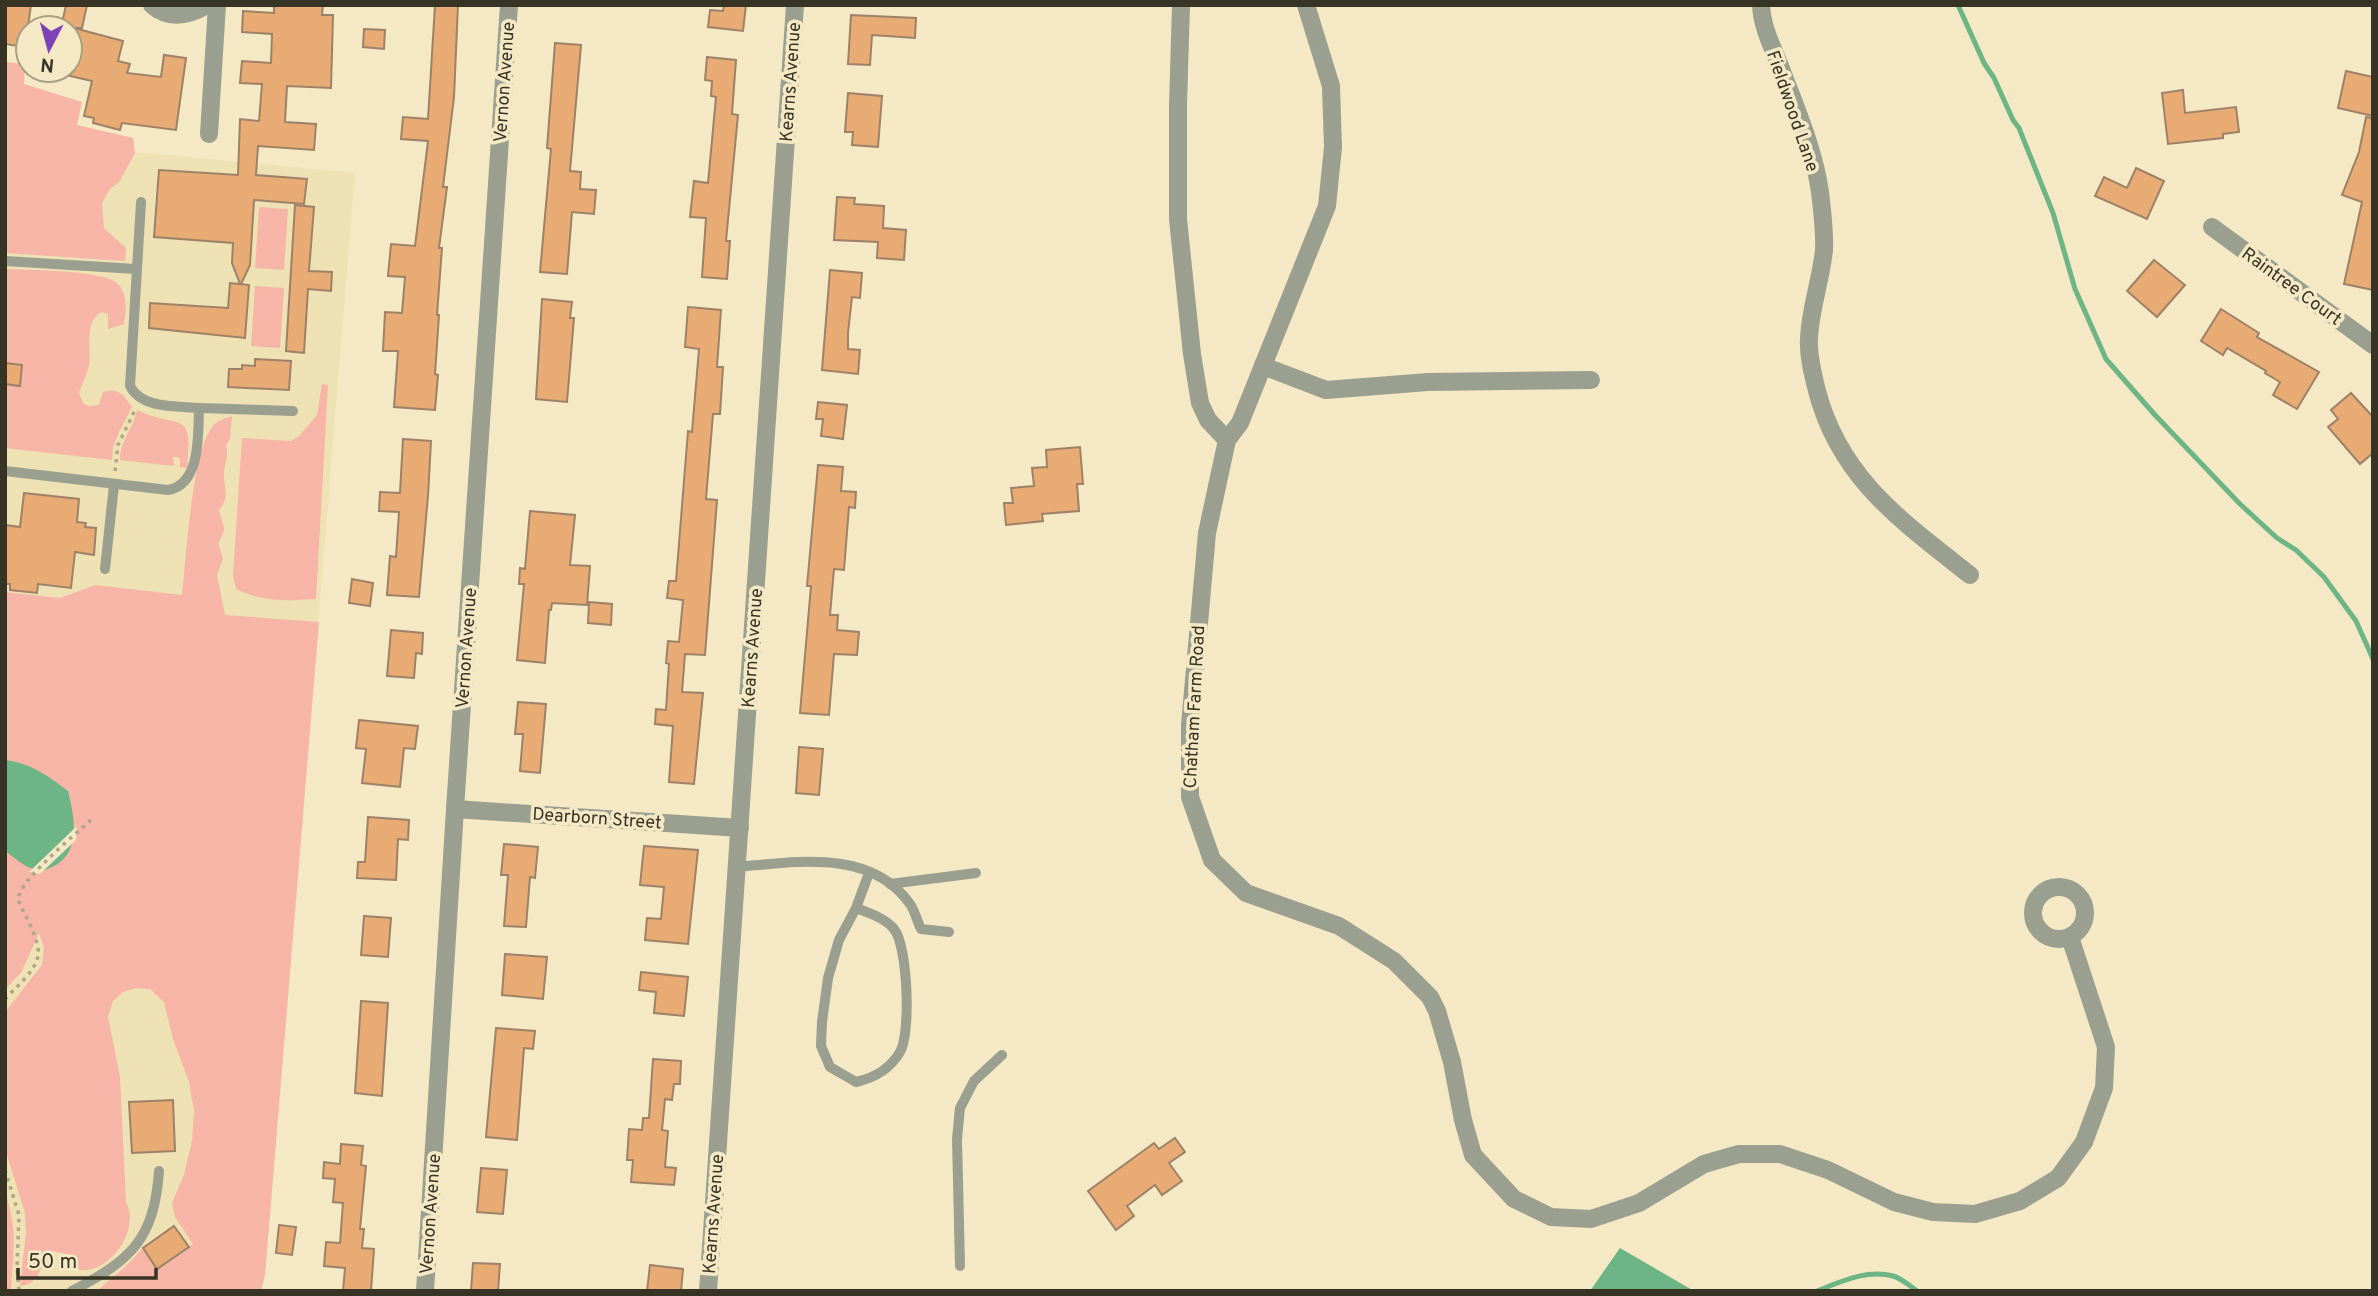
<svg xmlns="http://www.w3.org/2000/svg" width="2378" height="1296" viewBox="0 0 2378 1296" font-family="Overpass,sans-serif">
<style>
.built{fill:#eee1b4}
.green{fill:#f6b5a6}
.water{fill:#6db585}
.pier{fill:#f4e9c4}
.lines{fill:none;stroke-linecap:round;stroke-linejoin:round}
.stream{stroke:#6db585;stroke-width:5}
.building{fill:#e7ab73;stroke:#9d8168;stroke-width:2}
.path{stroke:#aea689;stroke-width:3.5;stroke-dasharray:3.5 5;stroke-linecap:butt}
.service{stroke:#9a9f90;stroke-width:10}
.minor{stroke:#9a9f90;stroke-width:18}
.labels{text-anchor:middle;stroke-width:7;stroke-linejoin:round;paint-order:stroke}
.street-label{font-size:18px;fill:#373325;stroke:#f4e9c4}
</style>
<rect width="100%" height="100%" fill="#f4e9c4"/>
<!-- built -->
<polygon class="built" points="135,152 355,173 265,1275 261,1291 5,1291 5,156 120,181"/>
<!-- green -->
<g class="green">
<polygon points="5,62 25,64 24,84 82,102 77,125 133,138 135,153 120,181 110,189 102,203 104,228 126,248 125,261 5,253"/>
<polygon points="259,207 288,209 284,270 255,268"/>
<path d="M5 269C28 270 102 270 117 283 128 293 126 312 124 324L108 329V314L102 312C83 322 92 348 89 365 87 375 82 384 79 393L83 403 88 406 99 405 103 392C121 388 122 394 132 407L119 432 113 447 112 460 5 448Z"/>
<polygon points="255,286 284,288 280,348 251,346"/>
<path d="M322 384 328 385 316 599C287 601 262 602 236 589L233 575 242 438 291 441 299 436 317 415Z"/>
<path d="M137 410C179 430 194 407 187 468L180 467V460L178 457H173L174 466 120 460C120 441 133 429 137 410Z"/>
<path d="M232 416 230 439 226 445C229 459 224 463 224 475 224 489 230 498 219 510 222 526 229 526 218 543L223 559 217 575 225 615 319 622 265 1275 261 1291H97L125 1267 143 1248 157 1269 193 1244 175 1217 172 1203 184 1175 192 1141 194 1111 189 1082 173 1039 164 1002 150 989 136 988 123 992 113 1001 108 1017 120 1077 126 1202C139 1226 117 1262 92 1269 84 1271 78 1270 70 1268L72 1255 46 1250C42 1265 39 1285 20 1286L26 1232 25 1213 7 1155 5 1012 42 965 44 948 39 933 21 973 5 989V592L60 598 95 585 182 595C186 559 192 450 213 426 218 420 226 418 232 416Z"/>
<path d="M5 1192C18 1229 13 1252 11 1291H5Z"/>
</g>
<!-- water -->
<g class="water">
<path d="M5 760C31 763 48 776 68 791 74 816 82 851 54 866 46 870 42 872 33 869 23 866 14 857 5 851Z"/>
<polygon points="1620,1248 1694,1291 1590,1291"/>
</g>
<!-- pier -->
<polygon class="pier" points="77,826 76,840 40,874 29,872"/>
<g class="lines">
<!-- stream -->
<g class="stream">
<polyline points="1958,5 1984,63 1994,78 2013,120 2019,128 2053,213 2075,289 2106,359 2155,415 2240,504 2277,538 2296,550 2324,577 2356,621 2373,659"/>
<path d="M1817 1291C1840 1282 1867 1269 1893 1276 1901 1278 1910 1286 1917 1291"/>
</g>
</g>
<!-- building -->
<g class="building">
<polygon points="5,5 31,5 25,47 5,44"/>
<polygon points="66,5 87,5 82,28 74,28 123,41 118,61 130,64 127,73 161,77 164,55 186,58 176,130 122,123 120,130 93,123 94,118 84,116 92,81 70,76 70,28 61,28"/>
<polygon points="274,5 323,5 322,15 333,15 331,88 287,86 285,122 316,124 314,150 258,146 256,175 307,179 304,204 254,200 250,265 241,284 249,285 245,338 149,328 150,303 228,308 230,283 240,284 232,263 233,243 154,237 159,170 238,175 240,119 259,121 262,84 240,83 242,61 271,63 272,34 242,32 243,11 274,13"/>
<polygon points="435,5 458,5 454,97 443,187 447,187 439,248 442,248 437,315 439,315 435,374 438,375 435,410 394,407 398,351 383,351 385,312 402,313 405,277 388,276 391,244 415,246 428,141 401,139 403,117 428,119"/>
<polygon points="724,5 746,5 743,31 708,27 710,10 723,11"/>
<polygon points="851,15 916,18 915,38 872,35 870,65 848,64"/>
<polygon points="364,29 385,30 384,49 363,47"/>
<polygon points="555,43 581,45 570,171 581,172 580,189 596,190 594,214 572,212 567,274 540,272 551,149 547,148"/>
<polygon points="707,57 736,60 732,114 738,115 726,241 730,241 727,279 702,277 706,218 690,217 694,181 708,183 716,97 711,96 712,81 705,80"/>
<polygon points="2346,71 2373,77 2373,116 2338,108"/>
<polygon points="2183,90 2185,113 2236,107 2239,132 2223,134 2223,138 2168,144 2162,93"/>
<polygon points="848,93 882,96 878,147 852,145 853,132 845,132"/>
<polygon points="2366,117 2373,118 2373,290 2344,284 2362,202 2342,195 2359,152"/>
<polygon points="2136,168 2164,181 2147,219 2095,196 2104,177 2127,188"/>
<polygon points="837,197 855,198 854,204 884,206 883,228 906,230 904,260 877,258 878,242 834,240"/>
<polygon points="295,205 314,207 309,271 332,272 331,291 308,289 304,353 286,351"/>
<polygon points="2154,260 2185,285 2157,317 2127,291"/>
<polygon points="830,270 862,273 860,298 852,297 848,333 848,349 860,350 858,374 822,370"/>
<polygon points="542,299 572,302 570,318 574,318 567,402 536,399"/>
<polygon points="688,307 721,310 717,367 723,367 720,414 713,414 706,499 717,500 705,655 685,654 682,692 703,693 694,784 669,782 673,726 655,724 656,709 666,710 669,664 666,663 668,641 679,642 683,600 667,598 669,581 676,581 688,431 692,432 699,349 685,347"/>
<polygon points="2221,309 2259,333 2257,337 2319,372 2297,409 2273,395 2280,382 2265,373 2266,371 2227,348 2223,355 2201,341"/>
<polygon points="255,359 291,361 289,390 228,387 229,369 242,369 242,365 255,366"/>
<polygon points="5,363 22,365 20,386 5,384"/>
<polygon points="2351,393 2373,417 2373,453 2360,464 2328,427 2338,419 2331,410"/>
<polygon points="818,402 847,405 843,439 821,436 823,419 816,419"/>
<polygon points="403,439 431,441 428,496 419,597 387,595 390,556 396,557 399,512 379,511 380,492 400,493"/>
<polygon points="1080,447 1083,484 1077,484 1079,511 1042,514 1043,521 1006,525 1004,503 1013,503 1011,488 1034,486 1032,468 1047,467 1046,450"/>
<polygon points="818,465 843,467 841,491 856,492 855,508 849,507 844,570 834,569 830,615 838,615 837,630 859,632 857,655 834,654 829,715 800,713 811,586 807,586"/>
<polygon points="24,493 79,499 77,522 86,523 85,527 96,528 94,555 75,552 71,588 38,584 37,593 10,590 10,584 5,584 5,525 20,527"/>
<polygon points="530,511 575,515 570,565 590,566 587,605 552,603 551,610 549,610 545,663 517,660 524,584 519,584 520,568 525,569"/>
<polygon points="352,579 373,583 370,606 349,603"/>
<polygon points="589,602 612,604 611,625 588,623"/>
<polygon points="391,630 423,633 422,654 416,653 414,678 387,676"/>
<polygon points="518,702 546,704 540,773 520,771 523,734 515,734"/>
<polygon points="359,720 418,726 415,749 404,748 400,787 362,783 366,749 356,748"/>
<polygon points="799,747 823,749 819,795 796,793"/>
<polygon points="368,817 409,820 408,840 398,839 396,880 357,878 358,862 365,862"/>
<polygon points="504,844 538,847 535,878 530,877 526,927 504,926 508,875 501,875"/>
<polygon points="644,846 698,850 688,944 645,940 647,918 661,919 664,887 640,885"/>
<polygon points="364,916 391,918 388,957 361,955"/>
<polygon points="505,954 547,957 543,999 502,995"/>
<polygon points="641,972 688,977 684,1016 654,1013 656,992 639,990"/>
<polygon points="361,1001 388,1003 382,1096 355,1093"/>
<polygon points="496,1028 535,1031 533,1049 524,1048 517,1140 486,1137"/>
<polygon points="653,1059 681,1061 680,1084 674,1084 672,1100 665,1099 662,1130 668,1131 665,1167 676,1168 674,1185 631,1182 633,1160 627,1160 629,1129 642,1130 643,1118 649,1118"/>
<polygon points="173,1100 175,1151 132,1153 129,1102"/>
<polygon points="1175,1138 1185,1152 1169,1163 1182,1181 1162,1195 1155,1185 1127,1206 1134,1216 1116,1230 1088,1191 1154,1143 1159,1149"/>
<polygon points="341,1144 363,1146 361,1165 366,1166 360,1229 364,1229 362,1248 374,1249 371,1291 343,1291 345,1268 324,1266 326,1242 340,1243 343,1203 333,1202 335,1179 323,1178 324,1162 340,1164"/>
<polygon points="481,1168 507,1170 503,1214 477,1212"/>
<polygon points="279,1225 296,1227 292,1255 276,1253"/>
<polygon points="174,1226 189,1247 157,1269 143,1248"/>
<polygon points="473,1263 500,1264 498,1291 471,1291"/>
<polygon points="650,1265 683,1269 681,1291 647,1291"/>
</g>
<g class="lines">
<!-- path -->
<g class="path">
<polyline points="115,471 118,445 135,410"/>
<path d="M5 999C15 988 35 972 38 956 41 942 24 913 18 900 19 880 75 835 91 820"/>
<polyline points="5,1170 19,1215 17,1267 19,1291"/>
</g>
<!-- service -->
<g class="service">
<polyline points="5,261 136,269"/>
<polyline points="199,408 293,411"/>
<path d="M5 471 168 490C201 484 198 435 199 408 176 406 142 409 130 386L141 202"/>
<polyline points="105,569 114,485"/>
<path d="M737 867C795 862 871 848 910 904 915 911 917 921 921 929L949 932"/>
<polyline points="890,884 976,873"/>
<path d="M856 908C869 913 885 918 894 929 908 946 911 1034 900 1052 890 1069 874 1078 856 1082L830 1067 821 1046 822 1022 828 978 839 940 856 908 869 873"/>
<polyline points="960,1266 957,1139 960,1108 974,1081 1002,1055"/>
<path d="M72 1291C131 1260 154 1240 159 1171"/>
</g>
<!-- minor -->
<g class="minor">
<path d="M152 5C169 20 188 16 207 5"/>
<polyline points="1181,5 1178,105 1178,219 1192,354 1200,403 1208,420 1227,440"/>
<polyline points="1306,5 1331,86 1333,147 1327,206 1240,423 1227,440 1207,533 1190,725 1190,797 1212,860 1246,893 1339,926 1394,961 1430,997 1437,1011 1452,1062 1463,1120 1473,1155 1514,1199 1551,1217 1591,1219 1639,1203 1704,1164 1739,1154 1780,1154 1828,1170 1894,1202 1933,1212 1975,1214 2020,1201 2058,1178 2084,1142 2104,1088 2106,1047 2070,937"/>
<path d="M1761 5C1762 27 1772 46 1780 66 1795 106 1814 149 1820 192 1822 210 1825 232 1824 250 1821 280 1810 309 1809 339 1808 356 1813 375 1817 391 1840 479 1903 522 1970 575"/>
<polyline points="209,134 217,5"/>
<polyline points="2212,227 2373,345"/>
<polyline points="1263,366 1326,390 1428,382 1591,380"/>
<polyline points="455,809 740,828"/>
<circle cx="2059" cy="913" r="26"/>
<polyline points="425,1291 455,809 509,5"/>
<polyline points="708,1291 795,5"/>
</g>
</g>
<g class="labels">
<!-- street labels -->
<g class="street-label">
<text transform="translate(504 82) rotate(-86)" y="6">Vernon Avenue</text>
<text transform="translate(790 82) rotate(-86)" y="6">Kearns Avenue</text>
<text transform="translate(1793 111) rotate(71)" y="6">Fieldwood Lane</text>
<text transform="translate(2292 286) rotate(36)" y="6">Raintree Court</text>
<text transform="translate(466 648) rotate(-86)" y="6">Vernon Avenue</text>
<text transform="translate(752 648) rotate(-86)" y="6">Kearns Avenue</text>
<text transform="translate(1194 707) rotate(-87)" y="6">Chatham Farm Road</text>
<text transform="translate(597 818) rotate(4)" y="6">Dearborn Street</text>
<text transform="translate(430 1214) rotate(-86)" y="6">Vernon Avenue</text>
<text transform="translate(713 1214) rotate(-86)" y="6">Kearns Avenue</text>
</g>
</g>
<!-- border -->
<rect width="2378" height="1296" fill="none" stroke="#373325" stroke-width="14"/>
<!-- north arrow -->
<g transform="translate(49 49) rotate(186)"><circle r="33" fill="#f4e9c4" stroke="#a8a084" stroke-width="2"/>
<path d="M0-5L12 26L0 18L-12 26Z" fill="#7d42b8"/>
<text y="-10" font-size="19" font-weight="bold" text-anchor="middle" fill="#373325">N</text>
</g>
<!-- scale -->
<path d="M18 1268v10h138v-10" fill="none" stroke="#373325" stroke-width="3.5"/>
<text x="28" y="1268" font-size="21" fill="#373325" stroke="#f4e9c4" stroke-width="5" paint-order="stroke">50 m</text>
</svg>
